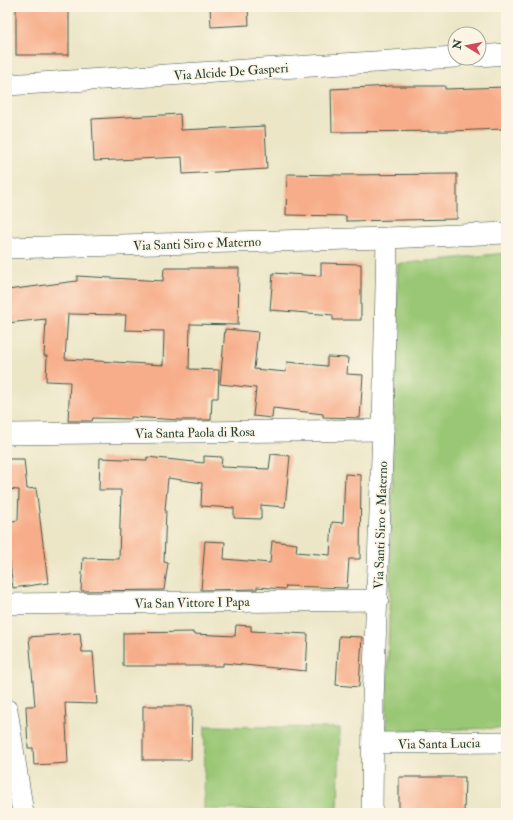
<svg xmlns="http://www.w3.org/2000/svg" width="513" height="820" viewBox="0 0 513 820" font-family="'IM FELL Double Pica',serif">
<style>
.green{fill:#9ac775;stroke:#5c8254}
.building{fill:#f7ad89;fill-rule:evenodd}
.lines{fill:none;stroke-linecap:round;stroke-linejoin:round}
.street-casing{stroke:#3e564a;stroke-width:22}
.street{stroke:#fff;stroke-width:21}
.labels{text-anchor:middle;stroke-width:3.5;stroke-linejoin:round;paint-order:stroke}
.street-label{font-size:13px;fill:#1f3d34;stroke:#fcf5e5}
</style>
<rect width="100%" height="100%" fill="#fcf5e5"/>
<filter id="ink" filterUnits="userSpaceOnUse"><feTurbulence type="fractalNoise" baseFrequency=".025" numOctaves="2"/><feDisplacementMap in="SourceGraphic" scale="8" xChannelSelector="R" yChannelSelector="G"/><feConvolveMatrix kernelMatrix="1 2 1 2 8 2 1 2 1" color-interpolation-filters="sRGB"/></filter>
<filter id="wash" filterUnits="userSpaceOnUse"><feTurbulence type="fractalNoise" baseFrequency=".012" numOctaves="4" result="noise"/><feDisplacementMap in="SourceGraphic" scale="16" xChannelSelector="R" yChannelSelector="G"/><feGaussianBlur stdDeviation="0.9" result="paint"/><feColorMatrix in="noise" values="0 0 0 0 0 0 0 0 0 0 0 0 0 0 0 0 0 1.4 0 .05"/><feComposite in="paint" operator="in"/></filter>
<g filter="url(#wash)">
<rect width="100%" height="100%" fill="#ece6c7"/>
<!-- green -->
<g class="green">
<polygon points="506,253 506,728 386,731 398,264"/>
<polygon points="205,726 340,728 338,812 204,809"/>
</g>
<g id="blocks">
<!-- building -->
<g class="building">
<rect x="16" y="7" width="53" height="48"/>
<polygon points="210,7 248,7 249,25 211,27"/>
<polygon points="391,86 445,86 445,89 506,87 506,126 503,127 503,129 449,131 332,132 331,89"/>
<polygon points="180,114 181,130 265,126 267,169 183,174 182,157 94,161 92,119"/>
<polygon points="287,174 342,175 457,174 457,219 346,221 346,216 286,215"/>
<polygon points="321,263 361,264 361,320 333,320 333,315 270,310 273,273 321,276"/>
<path d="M164 268H239L238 325 190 324 189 369 219 370 218 398H212L211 420H179L131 417V419L93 418 92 421H68L70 382 46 381 47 356H44L46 319 7 323V290L77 281V276L163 281ZM68 314 126 315 125 330 164 331 163 365 65 359Z"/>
<polygon points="225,329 258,332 254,369 286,372 287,362 327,366 327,357 348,358 347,374 363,375 360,418 323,417 323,414 273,408 272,418 253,416 256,388 220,384"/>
<polygon points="271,454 290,456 285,507 261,505 261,519 234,518 234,508 201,506 202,483 168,478 165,510 166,510 164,562 168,563 164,590 81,591 83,558 119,559 121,490 99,490 100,458 147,460 147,457 204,463 204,456 222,457 221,467 269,469"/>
<polygon points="7,459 24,459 27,489 36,488 48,583 13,588 7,538 7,522 18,520 19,490 7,489"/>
<polygon points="345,474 361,475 360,559 349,559 347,588 286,586 285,589 257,587 257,589 201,590 205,541 225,542 224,559 270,563 272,541 297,544 296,552 330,555 332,522 343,523"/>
<polygon points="236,625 251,626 251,631 308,634 306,671 223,663 223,666 123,666 123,633 193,632 193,634 235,636"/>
<polygon points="80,633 82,652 93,652 97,704 65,703 68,763 34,765 33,748 28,748 26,706 35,706 29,637"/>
<polygon points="339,636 362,637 359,687 336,685"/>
<polygon points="143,706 192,706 191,760 143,760"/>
<polygon points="399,777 465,777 464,813 399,813"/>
</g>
</g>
</g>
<g filter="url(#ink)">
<use href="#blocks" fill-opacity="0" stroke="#3e564a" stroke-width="1"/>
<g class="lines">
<defs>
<g id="street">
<polyline points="479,56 506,54"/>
<polyline points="7,85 455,57"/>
<polyline points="7,248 387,238 506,233"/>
<polyline points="7,434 383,430"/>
<polyline points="7,604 378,600"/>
<polyline points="7,710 23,813"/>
<polyline points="373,743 506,742"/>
<polyline points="372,813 373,700 383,430 387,238"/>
</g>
</defs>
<!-- street casing -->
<use href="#street" class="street-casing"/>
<!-- street -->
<use href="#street" class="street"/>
</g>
</g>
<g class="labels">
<!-- street labels -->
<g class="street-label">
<text transform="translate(231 71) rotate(-4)" y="5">Via Alcide De Gasperi</text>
<text transform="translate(197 243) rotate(-2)" y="5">Via Santi Siro e Materno</text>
<text transform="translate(195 432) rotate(-1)" y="5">Via Santa Paola di Rosa</text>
<text transform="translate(380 525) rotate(-88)" y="5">Via Santi Siro e Materno</text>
<text transform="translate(192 602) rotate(-1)" y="5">Via San Vittore I Papa</text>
<text transform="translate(439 743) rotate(-1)" y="5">Via Santa Lucia</text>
</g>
</g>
<!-- margin -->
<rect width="513" height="820" fill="none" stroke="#fcf5e5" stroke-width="24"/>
<!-- north arrow -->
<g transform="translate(467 46) rotate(280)"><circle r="19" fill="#fcf5e5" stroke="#a4ab9e"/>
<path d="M0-3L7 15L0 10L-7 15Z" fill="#d1495b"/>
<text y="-6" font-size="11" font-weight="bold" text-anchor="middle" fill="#1f3d34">N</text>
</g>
</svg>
